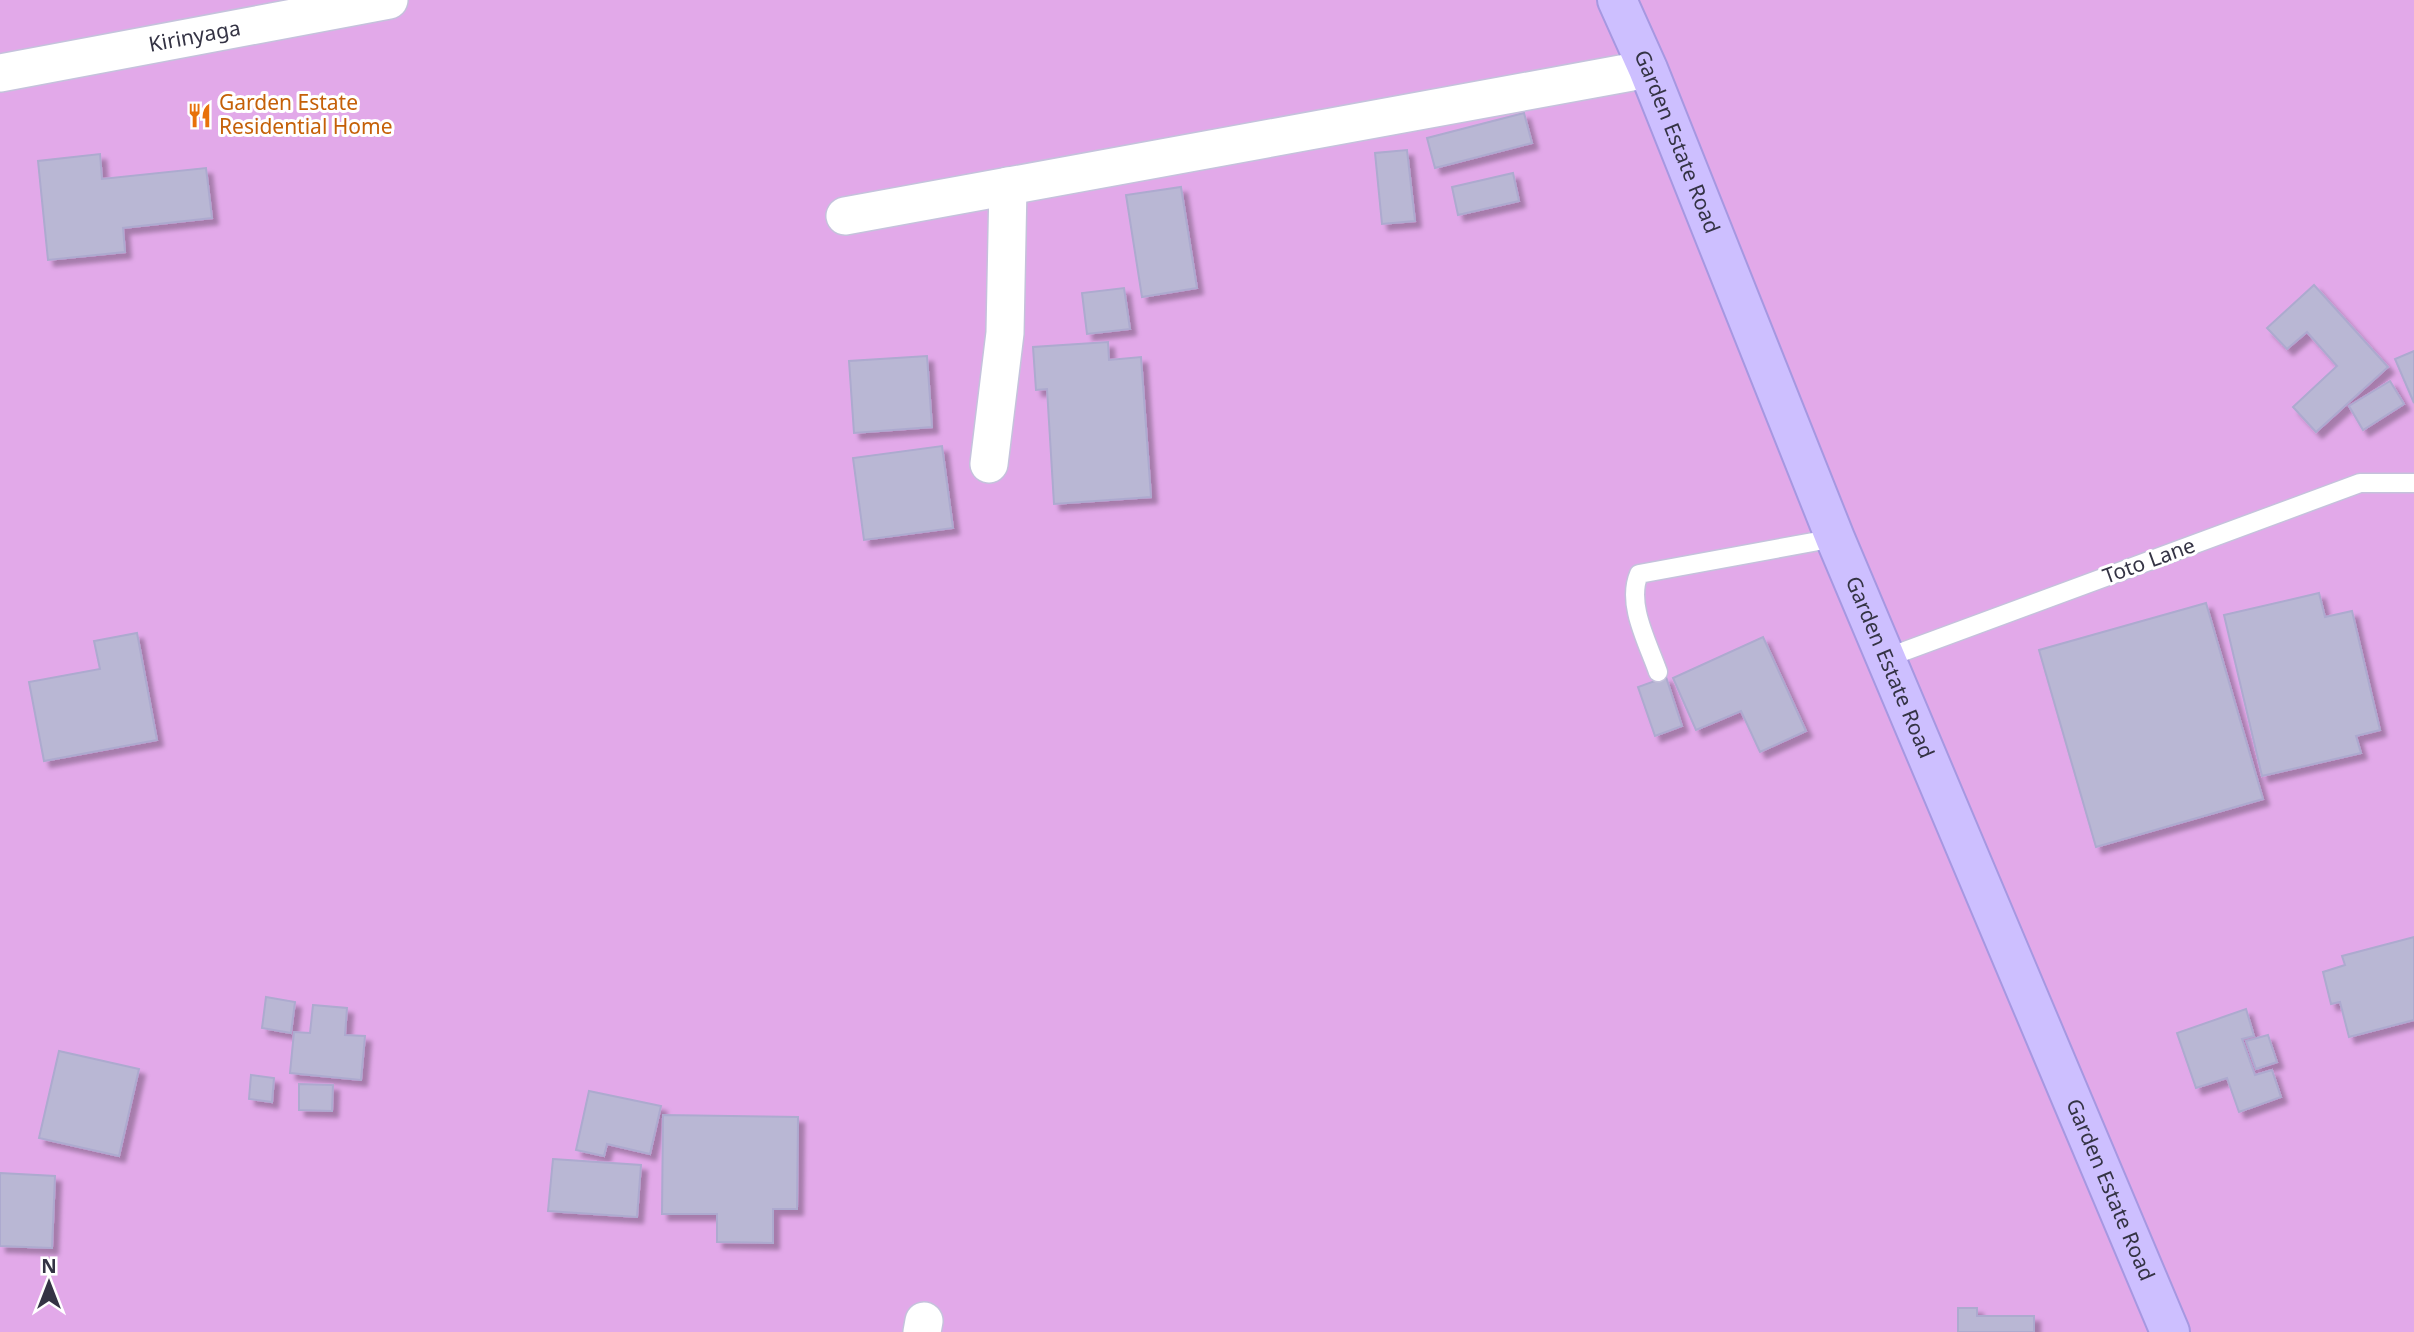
<svg xmlns="http://www.w3.org/2000/svg" width="2414" height="1332" viewBox="0 0 2414 1332" font-family="'Noto Sans',sans-serif">
<style>
.green{fill:#e2a9e9}
.building{fill:#b9b7d4;stroke:#adaacf;stroke-width:2;filter:url(#shadow)}
.lines{fill:none;stroke-linecap:round;stroke-linejoin:round}
.lane-casing{stroke:#c5c2dc;stroke-width:21}
.street-casing{stroke:#c5c2dc;stroke-width:40}
.secondary-casing{stroke:#a698e1;stroke-width:42}
.lane{stroke:#fff;stroke-width:18}
.street{stroke:#fff;stroke-width:37}
.secondary{stroke:#cdbfff;stroke-width:38}
.labels{text-anchor:middle;stroke-width:6;stroke-linejoin:round;paint-order:stroke}
.street-label{font-size:21px;fill:#343344;stroke:#fff}
.food-label{font-size:21px;fill:#c56008;stroke:#fff;text-anchor:start}
</style>
<defs>
<filter id="shadow"><feDropShadow dx="6" dy="6" stdDeviation="2" flood-color="#0004"/></filter>
</defs>
<rect width="100%" height="100%" fill="#e5e2f2"/>
<!-- green -->
<rect class="green" x="0" y="0" width="2414" height="1332"/>
<!-- building -->
<g class="building">
<polygon points="1524,113 1532,143 1435,168 1427,138"/>
<polygon points="1407,150 1415,221 1382,224 1375,153"/>
<polygon points="100,154 102,179 206,168 212,218 123,228 125,252 48,260 38,161"/>
<polygon points="1513,173 1519,201 1458,215 1452,187"/>
<polygon points="1181,187 1197,288 1142,297 1126,195"/>
<polygon points="2314,285 2388,367 2316,432 2293,407 2337,366 2307,332 2287,349 2267,328"/>
<polygon points="1124,288 1130,329 1087,334 1082,293"/>
<polygon points="1108,342 1109,360 1141,357 1151,497 1054,504 1047,389 1036,390 1033,347"/>
<polygon points="2414,351 2414,403 2395,359"/>
<polygon points="927,356 932,427 854,433 849,361"/>
<polygon points="2390,381 2404,404 2363,430 2349,406"/>
<polygon points="942,446 953,528 864,540 853,458"/>
<polygon points="2319,593 2325,617 2352,611 2380,730 2356,736 2361,753 2262,776 2224,615"/>
<polygon points="2206,603 2263,799 2096,847 2039,650"/>
<polygon points="137,633 157,740 44,761 29,682 100,669 94,641"/>
<polygon points="1763,637 1806,731 1760,752 1741,711 1696,730 1673,678"/>
<polygon points="1666,677 1682,726 1655,736 1638,687"/>
<polygon points="2414,937 2414,1020 2349,1037 2340,1002 2331,1004 2323,972 2345,965 2342,956"/>
<polygon points="266,997 295,1002 291,1033 262,1028"/>
<polygon points="313,1005 347,1008 345,1035 365,1036 361,1080 290,1073 294,1032 310,1033"/>
<polygon points="2246,1009 2254,1036 2242,1039 2255,1075 2272,1070 2281,1097 2239,1112 2227,1078 2196,1088 2177,1033"/>
<polygon points="2268,1035 2277,1062 2256,1069 2246,1041"/>
<polygon points="59,1051 139,1069 119,1156 39,1138"/>
<polygon points="251,1075 274,1078 272,1102 249,1099"/>
<polygon points="299,1084 333,1085 332,1111 299,1110"/>
<polygon points="589,1091 661,1106 650,1154 607,1144 604,1156 576,1150"/>
<polygon points="663,1115 798,1117 797,1209 773,1209 773,1243 717,1242 717,1214 662,1214"/>
<polygon points="553,1159 641,1165 637,1217 548,1211"/>
<polygon points="0,1173 55,1176 52,1248 0,1246"/>
<polygon points="1958,1308 1977,1308 1977,1316 2034,1316 2034,1332 1958,1332"/>
</g>
<g class="lines">
<defs>
<g id="lane">
<polyline points="1886,658 2360,483 2414,483"/>
<path d="M1658 672C1648 643 1626 604 1639 574L1835 538"/>
</g>
<g id="street">
<path id="s1" d="M0 73 389 0"/>
<polyline points="845,216 1648,69"/>
<polyline points="989,464 1005,333 1008,186"/>
<polyline points="922,1332 924,1321"/>
</g>
<g id="secondary">
<path id="s2" d="M1617 0 1648 69 1835 538 2170 1332"/>
</g>
</defs>
<!-- lane casing -->
<use href="#lane" class="lane-casing"/>
<!-- street casing -->
<use href="#street" class="street-casing"/>
<!-- secondary casing -->
<use href="#secondary" class="secondary-casing"/>
<!-- lane -->
<use href="#lane" class="lane"/>
<!-- street -->
<use href="#street" class="street"/>
<!-- secondary -->
<use href="#secondary" class="secondary"/>
</g>
<!-- icons -->
<defs>
<symbol id="restaurant-bare" viewBox="-9 -9 18 18"><path d="M-5-6h1v4h1v-4h1v4h1v-4h1v5L-1.5 .5V6h-2V.5L-5-1ZM5-6V6H3V1.5H1.5Q1.5-4 5-6Z" fill="#e8710a" stroke="#fff" stroke-width="2.5" paint-order="stroke"/></symbol>
</defs>
<g fill-rule="evenodd">
<use href="#restaurant-bare" x="182" y="98" width="35" height="35"/>
</g>
<g class="labels">
<!-- street labels -->
<g class="street-label">
<text dy="7" stroke="none"><textPath href="#s1" startOffset="198">Kirinyaga</textPath></text>
<text dy="7" stroke="none"><textPath href="#s2" startOffset="154">Garden Estate Road</textPath></text>
<text transform="translate(2149 561) rotate(-20)" y="7">Toto Lane</text>
<text dy="7" stroke="none"><textPath href="#s2" startOffset="721">Garden Estate Road</textPath></text>
<text dy="7" stroke="none"><textPath href="#s2" startOffset="1288">Garden Estate Road</textPath></text>
</g>
<!-- food labels -->
<g class="food-label">
<text x="219" y="110">Garden Estate<tspan x="219" dy="24">Residential Home</tspan></text>
</g>
</g>
<!-- north arrow -->
<g transform="translate(49 1283)" stroke="#ffffff" stroke-width="5" paint-order="stroke">
<path d="M0-5L12 26L0 18L-12 26Z" fill="#343344"/>
<text y="-10" font-size="19" font-weight="bold" text-anchor="middle" fill="#343344">N</text>
</g>
</svg>
